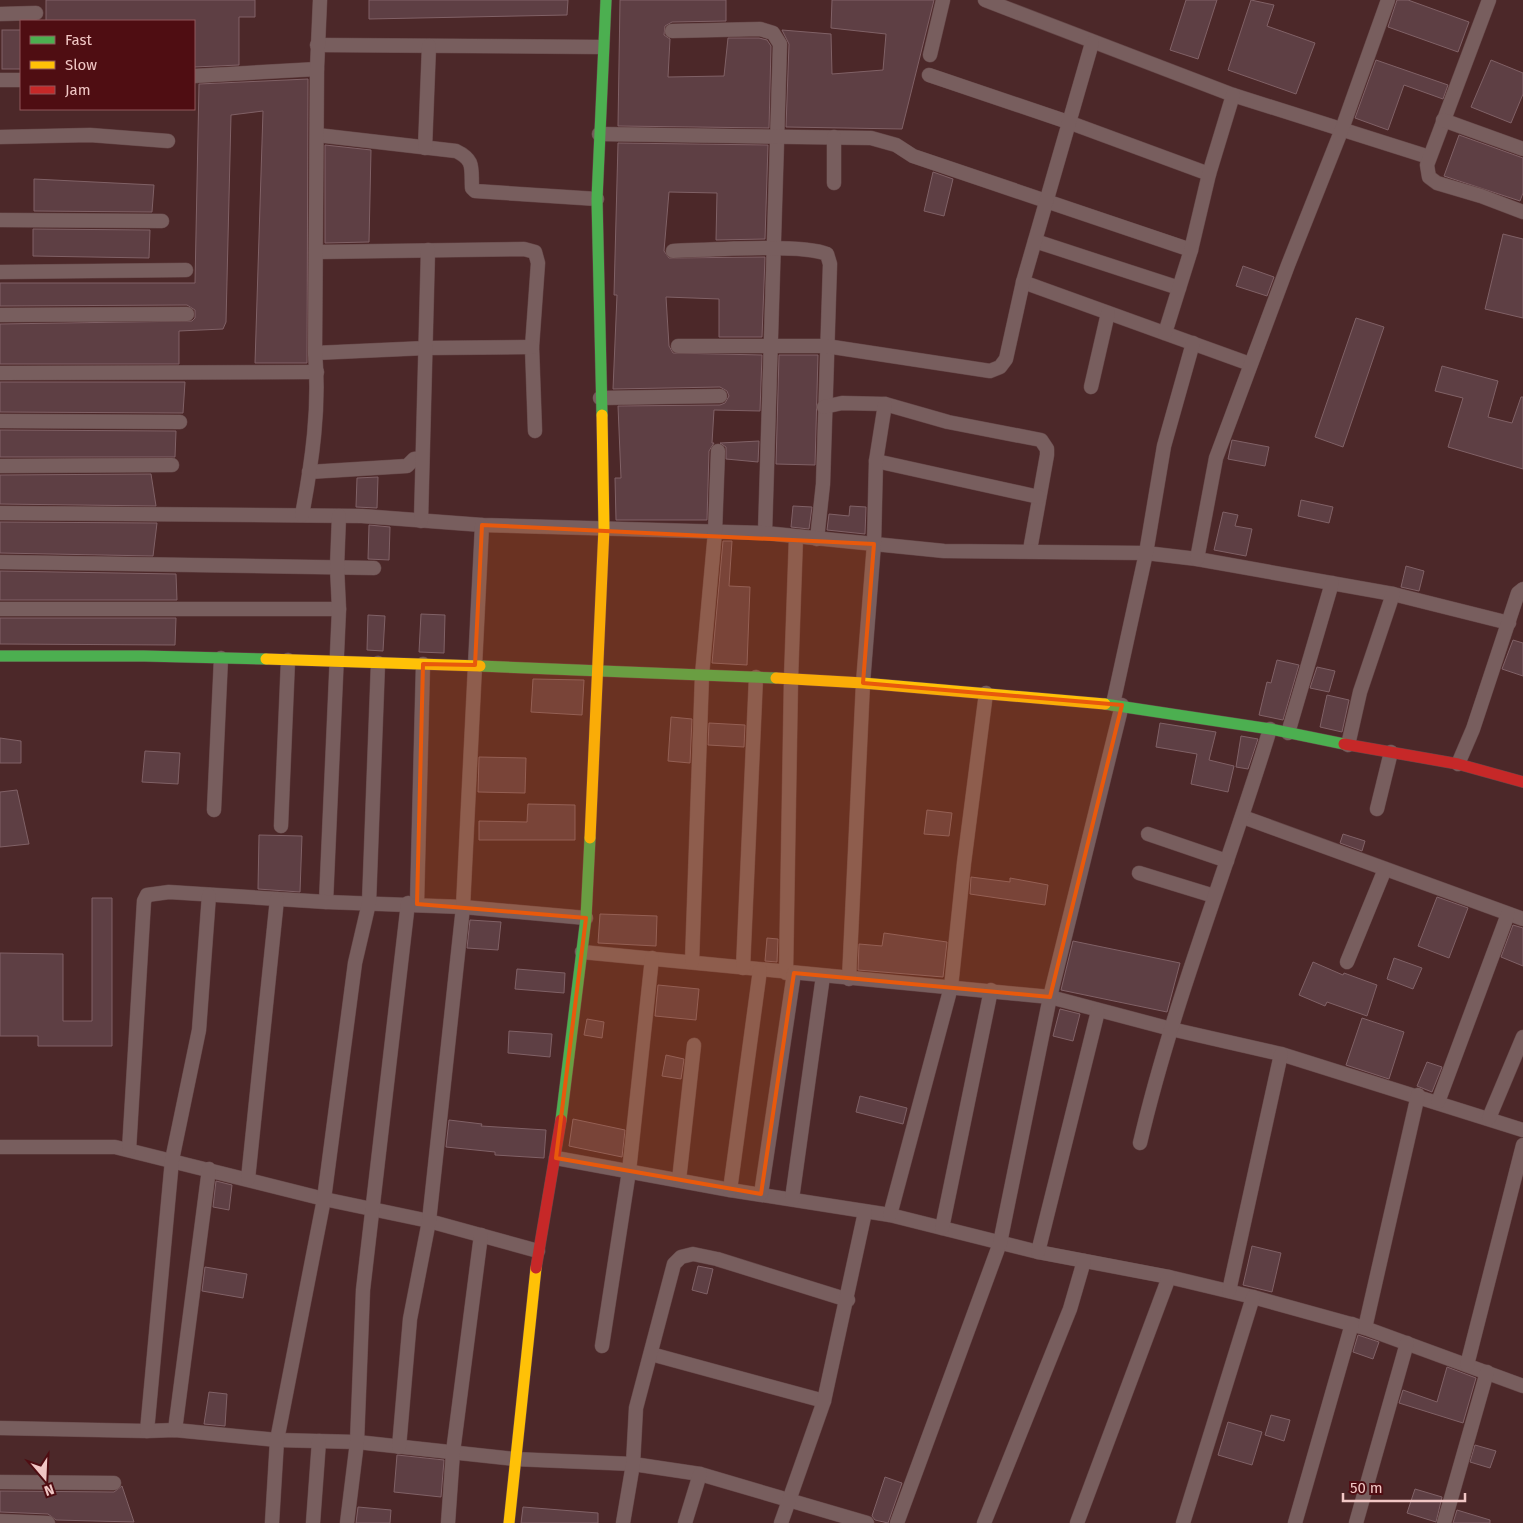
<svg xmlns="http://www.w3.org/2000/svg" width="1523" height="1523" viewBox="0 0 1523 1523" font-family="'Fira Sans',sans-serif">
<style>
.building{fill:#5e3f44;stroke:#806166}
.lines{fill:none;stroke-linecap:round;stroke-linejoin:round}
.street-casing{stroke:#654647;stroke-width:15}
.fast-casing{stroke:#654647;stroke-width:12}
.slow-casing{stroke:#654647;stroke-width:12}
.jam-casing{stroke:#654647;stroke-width:12}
.street{stroke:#785e5e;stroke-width:14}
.fast{stroke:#4caf50;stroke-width:11}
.slow{stroke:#ffc107;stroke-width:11}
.jam{stroke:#c62828;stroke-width:11}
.marked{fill:#e8590c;fill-opacity:0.2;stroke:#e8590c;stroke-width:4;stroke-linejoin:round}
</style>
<rect width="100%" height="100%" fill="#4c2829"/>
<!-- building -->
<g class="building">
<polygon points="46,0 255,0 255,17 239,17 239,65 194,67 194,21 46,21"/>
<polygon points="369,0 568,0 567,15 369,19"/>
<polygon points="620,0 726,0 726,21 672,22 665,26 664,35 670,39 668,77 724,76 728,38 759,38 767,40 771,46 769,128 618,126"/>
<polygon points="832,0 934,0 902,129 786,127 789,44 782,30 831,34 832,74 883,70 886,34 831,28"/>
<polygon points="1186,0 1217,0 1198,59 1170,50"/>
<polygon points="1251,0 1274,5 1267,26 1315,43 1296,94 1228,70"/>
<polygon points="1397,0 1408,0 1469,22 1458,52 1388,27"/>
<rect x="2" y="30" width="19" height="39"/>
<polygon points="1376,60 1448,85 1443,99 1404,85 1388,130 1355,118"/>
<polygon points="1491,60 1523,73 1523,94 1511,123 1471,107"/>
<polygon points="308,79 307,363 255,363 263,111 231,115 226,322 223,329 179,331 179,364 0,364 0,324 192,321 195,318 195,310 187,305 0,306 0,283 195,283 199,84"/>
<polygon points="1459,135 1523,158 1523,193 1520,201 1444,176"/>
<polygon points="618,143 768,145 765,239 716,240 717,193 669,192 664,251 669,258 765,257 762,337 719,337 719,299 666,297 669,346 673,353 762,355 760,411 714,410 712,443 714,443 709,451 707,520 616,520 615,478 621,478 618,406 720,405 725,403 729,396 727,391 720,387 613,389 617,295 614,295"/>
<polygon points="325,145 371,150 369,242 325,243"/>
<polygon points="933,172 953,179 944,216 924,211"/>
<polygon points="34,179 154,185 152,212 34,211"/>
<polygon points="33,229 150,230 149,258 33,256"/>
<polygon points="1503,234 1523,239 1523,318 1485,309"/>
<polygon points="1243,266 1274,277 1267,296 1236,286"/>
<polygon points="1356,318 1384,327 1343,447 1315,437"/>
<polygon points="779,355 818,355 815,465 776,464"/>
<polygon points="1442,366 1498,381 1488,417 1512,423 1521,397 1523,397 1523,469 1448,447 1463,398 1435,391"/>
<polygon points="0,382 185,382 183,413 0,412"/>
<polygon points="0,430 176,431 175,457 0,457"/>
<polygon points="1232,440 1269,447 1265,466 1228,459"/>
<polygon points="759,441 758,462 726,459 726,447 720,443"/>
<polygon points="151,474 156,506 0,504 0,475"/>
<polygon points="378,477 377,508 356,507 357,478"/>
<polygon points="1301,500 1333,507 1329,523 1298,516"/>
<polygon points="793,506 812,507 809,529 791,527"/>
<polygon points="850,506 866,507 865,534 827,530 829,514 849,516"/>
<polygon points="1223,512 1238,515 1235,526 1252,529 1246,556 1214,550"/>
<polygon points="0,522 157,523 153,556 0,553"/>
<polygon points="369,525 390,527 389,560 368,559"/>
<polygon points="723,541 732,541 729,586 750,587 747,665 712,663"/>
<polygon points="1406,566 1424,571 1419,591 1401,587"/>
<polygon points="0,571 176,574 177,600 0,600"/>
<polygon points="421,614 445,615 444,653 419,652"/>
<polygon points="368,615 385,616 383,651 367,650"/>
<polygon points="0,618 176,618 175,645 0,644"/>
<polygon points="1513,640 1523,643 1523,676 1502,669"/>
<polygon points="1277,660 1299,665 1283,720 1259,715 1267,682 1271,683"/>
<polygon points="1317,667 1335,671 1329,692 1310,688"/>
<polygon points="533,679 584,680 582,715 531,712"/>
<polygon points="1327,695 1349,700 1342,732 1320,727"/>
<polygon points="671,717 692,719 690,763 668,761"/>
<polygon points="709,723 745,725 744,747 708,745"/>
<polygon points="1160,723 1216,732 1209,760 1234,766 1228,792 1191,784 1197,754 1156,747"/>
<polygon points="1241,736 1258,739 1248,769 1236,767"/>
<polygon points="0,738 21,741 21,763 0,763"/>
<polygon points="145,751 180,753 178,784 142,782"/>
<polygon points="479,757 526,758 525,793 478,792"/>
<polygon points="17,790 29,844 0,847 0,792"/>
<polygon points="528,804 575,805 575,840 479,840 479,821 527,822"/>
<polygon points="927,810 952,813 949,836 924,834"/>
<polygon points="1343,834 1365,841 1362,851 1340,843"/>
<polygon points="259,835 302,836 300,892 258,889"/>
<polygon points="971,877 1010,882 1010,878 1048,885 1045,905 970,894"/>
<polygon points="1437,897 1468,908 1449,958 1418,946"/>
<polygon points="92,898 112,898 112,1046 38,1046 38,1036 0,1036 0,953 63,954 63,1021 92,1021"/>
<polygon points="600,914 657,916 656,946 598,943"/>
<polygon points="470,920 501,922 498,950 467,948"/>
<polygon points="1513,925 1523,928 1523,966 1501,957"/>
<polygon points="884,933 947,942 943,977 858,970 859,944 882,946"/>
<polygon points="767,938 778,939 777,962 765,961"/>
<polygon points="1073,941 1180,963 1167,1012 1061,990"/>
<polygon points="1394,958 1422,968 1413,989 1387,979"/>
<polygon points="1313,962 1343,975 1344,973 1377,985 1367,1016 1327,1002 1325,1006 1299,995"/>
<polygon points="517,969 565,973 564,993 515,989"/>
<polygon points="658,985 699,989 696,1020 655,1016"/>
<polygon points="1060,1009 1080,1014 1073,1041 1053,1036"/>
<polygon points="1362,1018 1404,1032 1389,1079 1346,1065"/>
<polygon points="587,1019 604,1022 602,1038 584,1035"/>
<polygon points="509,1031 552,1034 550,1057 508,1053"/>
<polygon points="666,1055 684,1059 681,1079 662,1076"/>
<polygon points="1427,1062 1442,1067 1432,1092 1417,1086"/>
<polygon points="860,1096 907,1108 903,1124 856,1112"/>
<polygon points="573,1119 625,1130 622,1157 569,1146"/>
<polygon points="449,1120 482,1124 481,1126 546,1130 544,1158 495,1155 495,1152 446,1147"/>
<polygon points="216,1181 232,1185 229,1210 213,1207"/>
<polygon points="1252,1246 1281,1253 1272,1292 1243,1285"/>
<polygon points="698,1266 713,1269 707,1294 692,1290"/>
<polygon points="205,1267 247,1274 243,1298 202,1291"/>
<polygon points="1358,1335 1379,1342 1373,1359 1353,1352"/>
<polygon points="1447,1367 1476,1378 1463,1423 1399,1403 1403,1390 1437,1402"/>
<polygon points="209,1392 227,1394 225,1426 204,1424"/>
<polygon points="1271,1415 1290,1420 1284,1441 1265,1435"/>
<polygon points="1228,1422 1262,1432 1252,1465 1218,1455"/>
<polygon points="1475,1445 1496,1451 1490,1468 1470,1462"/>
<polygon points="397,1455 444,1460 441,1497 394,1492"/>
<polygon points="885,1477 902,1483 888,1523 875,1520 872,1516"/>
<polygon points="122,1486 134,1522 56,1520 48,1514 0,1512 0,1491 114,1492"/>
<polygon points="1415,1489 1442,1497 1436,1522 1407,1513"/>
<polygon points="358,1507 391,1510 390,1523 356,1523"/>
<polygon points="523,1507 598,1513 598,1523 521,1523"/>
<polygon points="1457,1510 1490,1520 1490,1523 1453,1523"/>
</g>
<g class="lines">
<defs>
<g id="street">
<polyline points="985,0 1233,95 1429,157"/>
<polyline points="1489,0 1427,165 1429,177 1437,183 1481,196 1523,212"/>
<polyline points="0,14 36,13"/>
<polyline points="672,31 760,29 773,33 780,44 765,533"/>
<polyline points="317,45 602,47"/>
<polyline points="930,55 943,0"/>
<polyline points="929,75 1068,122 1209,174"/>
<polyline points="194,76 317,69"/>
<polyline points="0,80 21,80"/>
<polyline points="1443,120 1523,149"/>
<polyline points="599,134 871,138 896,145 913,156 1191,250"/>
<path d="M317 135 456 151C475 160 471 168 472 188L475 191 597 199"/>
<polyline points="0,137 90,135 168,141"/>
<polyline points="834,137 834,183"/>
<polyline points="425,148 429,46"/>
<polyline points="0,220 162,221"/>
<polyline points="1035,241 1179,288"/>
<path d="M673 251C705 250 802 243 827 254L830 264 823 484 817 539"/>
<polyline points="316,252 524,249 535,252 538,263 532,347 535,431"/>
<polyline points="0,272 186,270"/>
<polyline points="1023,282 1250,364"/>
<polyline points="0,315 187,314"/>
<polyline points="1165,333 1191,250 1209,174 1233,95"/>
<polyline points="678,346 826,346 990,371 1000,367 1006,359 1023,282 1092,43"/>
<polyline points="315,353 426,348 532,347"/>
<polyline points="0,373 317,372"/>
<polyline points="1091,387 1108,313"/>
<polyline points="600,398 720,396"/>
<polyline points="824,407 842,403 885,404 948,422 1041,440 1047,449 1047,455 1030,550"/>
<polyline points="0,421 180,422"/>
<polyline points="876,461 1039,497"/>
<polyline points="0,466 172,465"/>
<polyline points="309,472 407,466 414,459 422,458"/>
<polyline points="0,513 362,516 482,525 765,533 944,551 1146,553 1197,559 1393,594 1509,623"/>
<path d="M302 515C312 462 320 407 315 353L317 69 320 0"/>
<polyline points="421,521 428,250"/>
<polyline points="1197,559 1216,458 1288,265 1342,129 1388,0"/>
<polyline points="0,562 374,568"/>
<polyline points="0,609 339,609"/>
<polyline points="1113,704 1146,553 1164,446 1193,343"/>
<polyline points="1288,733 1332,583"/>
<polyline points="1348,745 1360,692 1393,594"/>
<polyline points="1458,764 1473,729 1518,593 1523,589"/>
<polyline points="1377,809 1391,752"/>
<polyline points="214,810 221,658"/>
<polyline points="1243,817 1523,919"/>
<polyline points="281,826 288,660"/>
<polyline points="1148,834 1227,861"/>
<polyline points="1139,873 1214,896"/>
<polyline points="326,902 339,609 337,567 339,516"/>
<polyline points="417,904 423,664"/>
<polyline points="582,952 1050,997 1171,1029 1281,1054 1523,1130"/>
<polyline points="692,962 702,675 715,532 718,451"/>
<polyline points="1347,962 1385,869"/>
<polyline points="743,968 756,677"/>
<polyline points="786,973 791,679 796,537"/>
<polyline points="849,979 863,683 874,544 876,461 885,404"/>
<polyline points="1438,1102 1508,914"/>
<polyline points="1489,1118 1523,1037"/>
<path d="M1140 1143C1173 1002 1228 867 1270 729"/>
<polyline points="0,1147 115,1147 324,1199 429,1221 538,1251"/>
<polyline points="129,1150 144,901 147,895 169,892 326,902 463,907 586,918"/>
<polyline points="556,1158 730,1190 890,1215 1038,1252 1169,1277 1253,1297 1365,1328 1523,1386"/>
<polyline points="248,1179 277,899"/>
<polyline points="679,1180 694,1045"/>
<polyline points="730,1190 760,970"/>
<polyline points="761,1194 794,973"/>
<polyline points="792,1199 823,976"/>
<polyline points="890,1215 951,987 964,863 986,693"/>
<polyline points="942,1228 991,990"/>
<polyline points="1038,1252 1098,1011"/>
<polyline points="1229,1291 1281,1054"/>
<polyline points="1365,1328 1418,1095"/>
<polyline points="602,1346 629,1171 652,958"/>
<polyline points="651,1354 824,1401"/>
<polyline points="1467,1365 1523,1145"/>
<polyline points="0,1428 147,1431 175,1430 277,1440 357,1442 514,1459 633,1464 700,1474 867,1523"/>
<polyline points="175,1430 209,1169"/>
<polyline points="147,1431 172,1160 199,1030 209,895"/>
<polyline points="399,1447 410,1319 429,1221 463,907 482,525"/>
<polyline points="0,1482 114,1483"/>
<polyline points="0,1521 48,1523"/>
<polyline points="272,1523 277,1440 324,1199 355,963 369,903 378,663"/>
<polyline points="313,1523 319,1441"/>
<polyline points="347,1523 357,1442 363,1290 408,903"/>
<polyline points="448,1523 453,1452 481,1235"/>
<polyline points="623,1523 633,1464 636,1408 674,1264 681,1257 693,1254 717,1259 848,1300"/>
<polyline points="685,1523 700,1474"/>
<polyline points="781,1523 824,1401 865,1212"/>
<polyline points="897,1523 1000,1243 1050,997 1122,705"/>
<polyline points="984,1523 1070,1309 1084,1261"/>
<polyline points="1077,1523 1169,1277"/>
<polyline points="1183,1523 1253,1297"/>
<polyline points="1295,1523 1352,1324"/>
<polyline points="1356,1523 1407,1343"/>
<polyline points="1444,1523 1487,1372"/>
</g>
<g id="fast">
<polyline points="602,415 597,199 606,0"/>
<polyline points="0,656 144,656 266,659"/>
<polyline points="480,666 776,678"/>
<polyline points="1105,704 1270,729 1344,744"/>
<polyline points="561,1120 586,918 590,838"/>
</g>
<g id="slow">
<polyline points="266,659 480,666"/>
<polyline points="776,678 863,683 1105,704"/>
<polyline points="590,838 604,528 602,415"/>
<polyline points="509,1523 536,1268"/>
</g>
<g id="jam">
<polyline points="1344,744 1458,764 1523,782"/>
<polyline points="536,1268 561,1120"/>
</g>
</defs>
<!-- street casing -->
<use href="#street" class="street-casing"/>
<!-- fast casing -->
<use href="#fast" class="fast-casing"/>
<!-- slow casing -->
<use href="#slow" class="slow-casing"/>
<!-- jam casing -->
<use href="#jam" class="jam-casing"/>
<!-- street -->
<use href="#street" class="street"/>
<!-- fast -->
<use href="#fast" class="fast"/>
<!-- slow -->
<use href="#slow" class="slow"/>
<!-- jam -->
<use href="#jam" class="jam"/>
</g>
<!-- marked area -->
<path class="marked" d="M482 525 874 544 863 683 1122 705 1050 997 794 973 761 1194 556 1158 586 918 417 904 423 664 475 665Z"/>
<!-- legend -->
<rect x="20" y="20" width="175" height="90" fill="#4f0d12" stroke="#90575a"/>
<rect x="30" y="36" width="25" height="8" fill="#4caf50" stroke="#90575a"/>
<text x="65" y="45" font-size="15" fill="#f1c7c5">Fast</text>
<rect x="30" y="61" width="25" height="8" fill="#ffc107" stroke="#90575a"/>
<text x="65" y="70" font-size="15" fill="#f1c7c5">Slow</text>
<rect x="30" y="86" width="25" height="8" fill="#c62828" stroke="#90575a"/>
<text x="65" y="95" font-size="15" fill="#f1c7c5">Jam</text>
<!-- north arrow -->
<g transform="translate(45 1478) rotate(161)" stroke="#4f0d12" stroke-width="4" paint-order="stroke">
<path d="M0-4L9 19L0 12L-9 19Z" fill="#f1c7c5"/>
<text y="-8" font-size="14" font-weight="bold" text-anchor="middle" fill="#f1c7c5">N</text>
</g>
<!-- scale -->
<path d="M1343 1493v8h122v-8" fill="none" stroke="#f1c7c5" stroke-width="2.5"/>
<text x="1350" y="1493" font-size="15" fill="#f1c7c5" stroke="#4f0d12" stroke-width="4" paint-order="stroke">50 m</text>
</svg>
